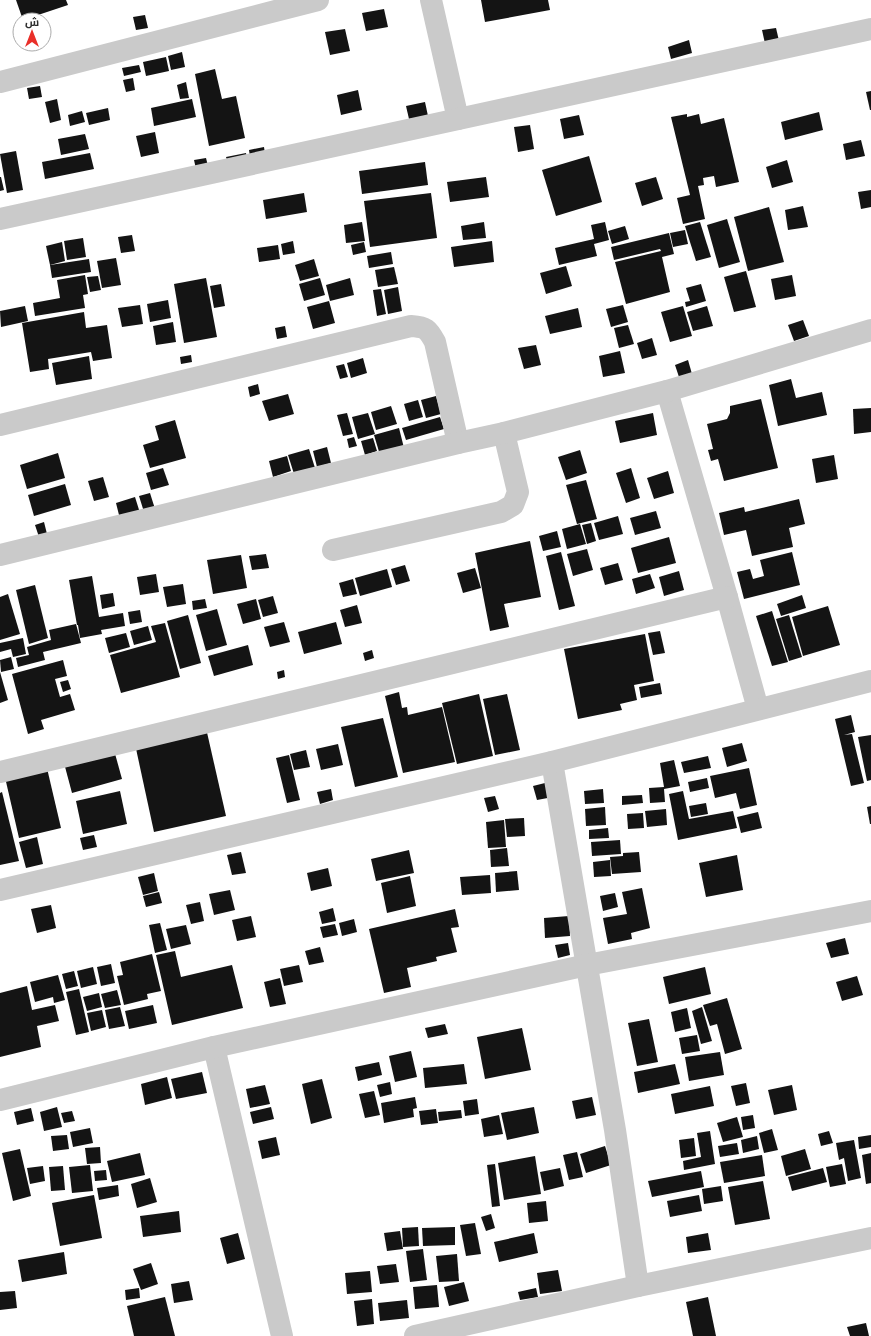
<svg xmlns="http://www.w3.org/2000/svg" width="871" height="1336" viewBox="0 0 871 1336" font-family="'Fira Sans',Cairo,sans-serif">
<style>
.building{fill:#141414}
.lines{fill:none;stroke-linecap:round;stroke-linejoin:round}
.minor{stroke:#cacaca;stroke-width:22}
</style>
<rect width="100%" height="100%" fill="#fff"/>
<!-- building -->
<g class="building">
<polygon points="16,0 66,0 68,5 23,20"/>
<polygon points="481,0 548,0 550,10 485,22"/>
<polygon points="384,9 388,27 366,31 362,13"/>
<polygon points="145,15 148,28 136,30 133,17"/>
<polygon points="776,28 780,45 766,48 762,30"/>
<polygon points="345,29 350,51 330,55 325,32"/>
<polygon points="689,40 692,53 671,59 668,47"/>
<polygon points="182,52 185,67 171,70 168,56"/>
<polygon points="166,57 169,71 146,76 143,62"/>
<polygon points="139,65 141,72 124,76 122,68"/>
<polygon points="215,69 222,99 236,96 245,138 209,146 195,74"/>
<polygon points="133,78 135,90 126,92 123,80"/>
<polygon points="186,82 189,98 180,99 177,85"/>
<polygon points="40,86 42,97 29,99 27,88"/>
<polygon points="358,90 362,110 341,115 337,95"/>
<polygon points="871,91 871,110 870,110 866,92"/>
<polygon points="57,99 61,120 50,123 45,102"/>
<polygon points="192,99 196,117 154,126 151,108"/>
<polygon points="425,102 428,116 409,119 406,106"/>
<polygon points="108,108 110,120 89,125 86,113"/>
<polygon points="82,111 85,122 70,126 68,115"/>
<polygon points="819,112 823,130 785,140 781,122"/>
<polygon points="687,114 687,117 699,114 701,124 724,118 739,182 716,187 714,176 703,178 704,185 698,186 705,219 683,224 677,198 690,195 671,117"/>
<polygon points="579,115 584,135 564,139 560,119"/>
<polygon points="530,125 534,149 518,152 514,127"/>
<polygon points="155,132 159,153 141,157 136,136"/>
<polygon points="85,134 89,149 61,155 58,139"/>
<polygon points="861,140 865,156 846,160 843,144"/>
<polygon points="264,147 265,154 250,157 249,150"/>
<polygon points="16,151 23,190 7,193 0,154"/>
<polygon points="90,153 94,169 45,179 42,162"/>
<polygon points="246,153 247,159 228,163 226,157"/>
<polygon points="589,156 602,202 556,216 542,170"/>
<polygon points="206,158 208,166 196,169 194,160"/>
<polygon points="787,160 793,182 772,188 766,167"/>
<polygon points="425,162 428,185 362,194 359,171"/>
<polygon points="0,177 1,177 4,190 0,191"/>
<polygon points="486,177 489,197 450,202 447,182"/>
<polygon points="656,177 663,199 642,206 635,183"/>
<polygon points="871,190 871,207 861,209 858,192"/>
<polygon points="304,193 307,212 266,219 263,200"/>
<polygon points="431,193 437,238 370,247 364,201"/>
<polygon points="803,206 808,227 788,230 785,210"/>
<polygon points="769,207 784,262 748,271 734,217"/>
<polygon points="727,219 740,262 719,268 707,225"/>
<polygon points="362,222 365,241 346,243 344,225"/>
<polygon points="484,222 486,238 463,240 461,226"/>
<polygon points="605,222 609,240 594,244 597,256 559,265 555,248 594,239 591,225"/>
<polygon points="700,222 711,257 696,261 685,226"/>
<polygon points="625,226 629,239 612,244 608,231"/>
<polygon points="685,230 688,244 673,247 670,233"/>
<polygon points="669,233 674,254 662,257 670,292 626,304 615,262 661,251 660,249 614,260 611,247"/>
<polygon points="132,235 135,251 121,253 118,237"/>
<polygon points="83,238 86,257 67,260 64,241"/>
<polygon points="293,241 295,253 283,255 281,244"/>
<polygon points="492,241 494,262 454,267 451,247"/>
<polygon points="62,242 65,261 50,265 46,246"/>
<polygon points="364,242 366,252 353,255 351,245"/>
<polygon points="278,245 280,259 259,262 257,248"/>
<polygon points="391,252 393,264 369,268 367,256"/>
<polygon points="116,258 121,285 102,288 97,261"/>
<polygon points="89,259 91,272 52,278 50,265"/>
<polygon points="314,259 319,276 300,281 295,265"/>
<polygon points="566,266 572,286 546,294 540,273"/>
<polygon points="394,267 398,284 378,287 375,270"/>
<polygon points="746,271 756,307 734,312 724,277"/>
<polygon points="85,275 88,294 83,295 85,308 35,316 33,303 60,298 57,280"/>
<polygon points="792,275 796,296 775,300 771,279"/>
<polygon points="98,276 101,290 90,292 87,277"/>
<polygon points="206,278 217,337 184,343 174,284"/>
<polygon points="320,278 325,295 304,301 299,284"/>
<polygon points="350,278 354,295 330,301 326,285"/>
<polygon points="221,284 225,306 214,308 210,286"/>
<polygon points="701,284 706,301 686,307 685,302 690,301 686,288"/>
<polygon points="398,287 402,311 388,314 384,290"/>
<polygon points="381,289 386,314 377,316 373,290"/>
<polygon points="168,300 171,318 150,322 147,304"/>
<polygon points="329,301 335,323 313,329 307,307"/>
<polygon points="140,305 143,324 122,327 118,308"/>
<polygon points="623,305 628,322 611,327 606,309"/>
<polygon points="25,306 28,321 1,327 0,311"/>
<polygon points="683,306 692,336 670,342 661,312"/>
<polygon points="707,306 713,326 693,331 687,312"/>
<polygon points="578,308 582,327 550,334 545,316"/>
<polygon points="84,312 86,328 107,325 112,358 93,361 91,352 48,359 49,369 30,372 22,323"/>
<polygon points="803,320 809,336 794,341 788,325"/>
<polygon points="173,322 176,342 156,345 153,326"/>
<polygon points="628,325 634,344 619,348 614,328"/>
<polygon points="285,326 287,337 277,339 275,328"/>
<polygon points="652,338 657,355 642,359 637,343"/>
<polygon points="536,345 541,365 524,369 518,348"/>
<polygon points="620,351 625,373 603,377 599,356"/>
<polygon points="191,355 192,362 181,364 180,357"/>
<polygon points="89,356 92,379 56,385 52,363"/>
<polygon points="363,358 367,373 351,378 347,363"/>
<polygon points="688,360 692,374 679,377 675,365"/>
<polygon points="344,364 348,377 340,379 336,366"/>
<polygon points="791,379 796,398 822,392 827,415 778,426 769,385"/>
<polygon points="258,384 260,394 250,397 248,387"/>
<polygon points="288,394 294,414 269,421 262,401"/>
<polygon points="436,396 441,414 426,418 421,400"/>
<polygon points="761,399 778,468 724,481 718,459 711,461 708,450 713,449 707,424 727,419 730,413 730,406"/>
<polygon points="418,400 423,417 409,421 404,404"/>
<polygon points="391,406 397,424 376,430 371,412"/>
<polygon points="871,408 871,432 854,434 853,409"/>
<polygon points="347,413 353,434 343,436 337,415"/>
<polygon points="368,413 375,434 358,439 352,417"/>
<polygon points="653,413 657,435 620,443 615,421"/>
<polygon points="440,417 444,429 406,440 402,428"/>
<polygon points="175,420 186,458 150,468 143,445 159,440 155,426"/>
<polygon points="399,428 404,448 380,455 374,435"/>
<polygon points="354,437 357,446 349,448 347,439"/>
<polygon points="373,438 377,451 365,455 361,441"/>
<polygon points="327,447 331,463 317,467 313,451"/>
<polygon points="309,449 316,471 295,477 288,455"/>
<polygon points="580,450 587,473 566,480 558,457"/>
<polygon points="58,453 65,478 27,489 20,465"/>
<polygon points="834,455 838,479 816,483 812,459"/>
<polygon points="287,456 291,471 273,477 269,461"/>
<polygon points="163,468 169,485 151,490 146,473"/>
<polygon points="631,468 640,498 626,503 616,473"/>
<polygon points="668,471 674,493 654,499 647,478"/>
<polygon points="103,477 109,497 94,501 88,481"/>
<polygon points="586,480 597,519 577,524 566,485"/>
<polygon points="65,484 71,505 34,516 28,495"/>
<polygon points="150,493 156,512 145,515 139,496"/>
<polygon points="135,497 140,513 120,519 116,503"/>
<polygon points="799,499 805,524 789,528 793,547 752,556 746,530 724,535 719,513 744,507 745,512"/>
<polygon points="656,511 661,528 635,535 630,518"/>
<polygon points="618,516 623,534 599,540 594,523"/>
<polygon points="44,522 47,534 39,537 35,525"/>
<polygon points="591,523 596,541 587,544 582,525"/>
<polygon points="580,524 586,544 567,549 562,529"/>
<polygon points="557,531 561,547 543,551 539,536"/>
<polygon points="669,537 676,563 638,573 631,548"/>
<polygon points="530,541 541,597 504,604 509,627 490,631 475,553"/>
<polygon points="587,549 593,570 573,576 567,554"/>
<polygon points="561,552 575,606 559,610 546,556"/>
<polygon points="792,552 800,585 744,599 737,572 750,569 753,579 764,576 760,560"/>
<polygon points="266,554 269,568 252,570 249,556"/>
<polygon points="241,555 247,588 213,594 207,560"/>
<polygon points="618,563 623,580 605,585 600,568"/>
<polygon points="405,565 410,581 396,585 391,569"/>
<polygon points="475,568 481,588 463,593 457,573"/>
<polygon points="387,569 392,587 360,596 355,578"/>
<polygon points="679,571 684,590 664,596 659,577"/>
<polygon points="156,574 159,592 140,595 137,577"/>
<polygon points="650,574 655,588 636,594 632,579"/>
<polygon points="92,576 99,617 123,613 125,626 101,630 102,634 80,638 78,625 77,625 69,580"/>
<polygon points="353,579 357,594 343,597 339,583"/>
<polygon points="183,584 186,604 167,607 163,587"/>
<polygon points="35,585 48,638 29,644 16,590"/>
<polygon points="113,593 115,606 102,609 100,595"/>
<polygon points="8,594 20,634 0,640 0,597"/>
<polygon points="802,595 806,608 781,616 777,604"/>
<polygon points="273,596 278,613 263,617 258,600"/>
<polygon points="205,599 207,608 193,610 192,601"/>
<polygon points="256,599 261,619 243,624 237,604"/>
<polygon points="357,605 362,623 345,627 340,610"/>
<polygon points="828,606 840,645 803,656 792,617"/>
<polygon points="217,609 227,645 206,651 196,615"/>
<polygon points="140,610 142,622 130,624 128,612"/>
<polygon points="772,611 788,662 772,666 756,616"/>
<polygon points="188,615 201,663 180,669 167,621"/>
<polygon points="789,615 802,657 789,661 776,619"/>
<polygon points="284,622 290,642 270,647 264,627"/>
<polygon points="336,622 342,644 304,654 298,632"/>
<polygon points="165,623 180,677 121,693 110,655 156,642 151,626"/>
<polygon points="76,624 81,643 43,652 45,660 18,667 16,658 29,655 27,647 51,640 49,630"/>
<polygon points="148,626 152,640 134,645 130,631"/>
<polygon points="660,631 665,653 653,655 648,633"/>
<polygon points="126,633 130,647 109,653 105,638"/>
<polygon points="645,634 654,681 634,685 637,700 620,704 622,710 578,719 564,649"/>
<polygon points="23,638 26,654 13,657 11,649 0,652 0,643"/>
<polygon points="248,645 253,665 214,676 208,656"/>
<polygon points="372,650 374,658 365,661 363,653"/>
<polygon points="11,657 14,669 1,672 0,660"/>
<polygon points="63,660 67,676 55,679 60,697 70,694 75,710 41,720 44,729 28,734 12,674"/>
<polygon points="284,670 285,677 278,679 277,672"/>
<polygon points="0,672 8,700 0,703"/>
<polygon points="68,680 71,689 63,692 60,682"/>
<polygon points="660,683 662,694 641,698 639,687"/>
<polygon points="399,692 402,708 407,707 408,715 442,707 455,762 403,773 385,696"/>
<polygon points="479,694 493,756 457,764 442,703"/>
<polygon points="507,694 520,750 495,755 483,699"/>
<polygon points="851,715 855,732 844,735 852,734 864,783 851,786 835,719"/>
<polygon points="383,718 398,777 355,787 341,727"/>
<polygon points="206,728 226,816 154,832 135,744"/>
<polygon points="871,735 871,780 867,781 858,737"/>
<polygon points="742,743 747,761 727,767 722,748"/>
<polygon points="338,744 343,765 321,770 316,749"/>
<polygon points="114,750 122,779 72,793 64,763"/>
<polygon points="306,750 310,767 294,770 290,754"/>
<polygon points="289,755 300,800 287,803 276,758"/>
<polygon points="708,756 711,768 684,773 681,762"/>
<polygon points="674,760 680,786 664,789 665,802 650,803 649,788 664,787 660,763"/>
<polygon points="46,764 61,828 19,838 4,773"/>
<polygon points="749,768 757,805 740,809 736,793 715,798 710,776"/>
<polygon points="707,778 709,788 690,792 688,782"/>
<polygon points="549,782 553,797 537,800 533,786"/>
<polygon points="331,789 333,800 320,804 317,792"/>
<polygon points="603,789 604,803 585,804 584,791"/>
<polygon points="120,791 127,824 83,834 76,801"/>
<polygon points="683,791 689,819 733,811 737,828 678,840 669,794"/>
<polygon points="2,792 19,861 0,865 0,793"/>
<polygon points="642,795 643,803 622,805 622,796"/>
<polygon points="495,796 499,809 488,812 484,798"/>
<polygon points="706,803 708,814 691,817 689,806"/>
<polygon points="871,806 871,824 870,824 867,807"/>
<polygon points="605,807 606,825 586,826 585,809"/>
<polygon points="666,809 667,825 647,827 645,811"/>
<polygon points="758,812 762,828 741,833 737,817"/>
<polygon points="643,813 644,828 628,829 627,814"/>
<polygon points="524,818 525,836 507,837 505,819"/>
<polygon points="504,820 506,847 488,848 486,822"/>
<polygon points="608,828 609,838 589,839 589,830"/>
<polygon points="94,835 97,847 83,850 80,838"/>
<polygon points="37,837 43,864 26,868 19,842"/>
<polygon points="620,840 621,854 592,856 591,842"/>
<polygon points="507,848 509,866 491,867 490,850"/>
<polygon points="409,850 414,873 376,881 371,859"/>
<polygon points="241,852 246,873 232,875 227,855"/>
<polygon points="639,852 641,872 612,874 610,857 623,856 623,853"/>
<polygon points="737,855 743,890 706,897 699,863"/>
<polygon points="610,860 611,876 594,877 593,862"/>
<polygon points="328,868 332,886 311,891 307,873"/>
<polygon points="517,871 519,890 496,892 495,873"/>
<polygon points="154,873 158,891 143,895 138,877"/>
<polygon points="490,875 491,893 462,895 460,877"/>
<polygon points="410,876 416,906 387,913 381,883"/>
<polygon points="642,888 650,928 631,933 632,939 608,944 603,918 627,914 622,892"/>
<polygon points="230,890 235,910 214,915 209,894"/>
<polygon points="159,892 162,903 146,907 143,896"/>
<polygon points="615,893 618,907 603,911 600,896"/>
<polygon points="200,902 204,921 191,924 186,905"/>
<polygon points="51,905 56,928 37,933 31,909"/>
<polygon points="333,908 336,921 322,924 319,912"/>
<polygon points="455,909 459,927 451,928 457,952 436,957 437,961 407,968 411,987 384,993 369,929"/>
<polygon points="251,916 256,937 237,941 232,920"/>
<polygon points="569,916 570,936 545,938 544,918"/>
<polygon points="354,919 357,932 342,936 339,923"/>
<polygon points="160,923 167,950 155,953 149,925"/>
<polygon points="335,924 338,935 323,938 320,927"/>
<polygon points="186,925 191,944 171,949 166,929"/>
<polygon points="845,938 849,954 831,958 826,943"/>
<polygon points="568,943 570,955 558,958 555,945"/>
<polygon points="320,947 324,962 309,965 305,951"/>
<polygon points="175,951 181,977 232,965 243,1008 172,1025 156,955"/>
<polygon points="152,954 161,991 147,994 148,999 124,1005 117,976 123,975 120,962"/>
<polygon points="111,964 115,983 101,986 97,967"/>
<polygon points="299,965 303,982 284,986 280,969"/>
<polygon points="93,967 97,984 81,988 77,971"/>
<polygon points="705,967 711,994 669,1004 663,977"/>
<polygon points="74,971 78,986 66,989 62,974"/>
<polygon points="58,975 65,1000 54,1003 53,997 35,1002 30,982"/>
<polygon points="857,976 863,995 842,1001 836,982"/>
<polygon points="280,978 286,1004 270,1007 264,982"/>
<polygon points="27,986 32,1010 55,1005 59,1021 37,1026 41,1047 0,1057 0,993"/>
<polygon points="79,989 89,1032 76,1035 66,992"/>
<polygon points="117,990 121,1005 105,1008 101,994"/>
<polygon points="99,993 102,1007 87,1011 83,997"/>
<polygon points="727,998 742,1049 725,1054 717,1024 710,1026 703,1005"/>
<polygon points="153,1005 157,1023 129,1029 125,1011"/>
<polygon points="120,1007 125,1026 109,1029 105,1010"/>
<polygon points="702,1007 712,1041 701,1044 692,1011"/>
<polygon points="687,1008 691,1028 675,1032 671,1012"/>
<polygon points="102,1010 106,1027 91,1031 87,1013"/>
<polygon points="649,1019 658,1062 637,1066 628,1023"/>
<polygon points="445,1024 448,1034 428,1038 425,1028"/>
<polygon points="522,1028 531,1070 485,1079 477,1037"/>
<polygon points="697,1035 700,1051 682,1054 679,1038"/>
<polygon points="411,1051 417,1077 395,1082 389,1056"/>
<polygon points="720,1052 724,1075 689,1081 685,1057"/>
<polygon points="379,1062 382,1075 358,1081 355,1067"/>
<polygon points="464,1064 467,1084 425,1088 423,1068"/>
<polygon points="675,1064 680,1084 638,1093 634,1072"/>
<polygon points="202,1072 207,1093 176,1099 171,1079"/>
<polygon points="167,1077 172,1098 145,1105 141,1084"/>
<polygon points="322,1079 332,1118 311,1124 302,1084"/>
<polygon points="390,1082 392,1094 380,1097 377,1085"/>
<polygon points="746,1083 750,1103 736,1106 731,1086"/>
<polygon points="265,1085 270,1104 250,1108 246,1089"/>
<polygon points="792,1085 797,1110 774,1115 768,1090"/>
<polygon points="710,1086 714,1106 675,1114 671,1094"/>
<polygon points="374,1091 380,1115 365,1118 359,1094"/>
<polygon points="415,1097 417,1108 413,1109 414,1117 384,1123 381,1103"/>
<polygon points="592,1097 596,1115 576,1119 572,1101"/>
<polygon points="477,1099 479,1114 465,1116 463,1101"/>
<polygon points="57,1107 62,1127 44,1131 40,1112"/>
<polygon points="271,1107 274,1119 253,1124 250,1112"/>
<polygon points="534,1107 539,1133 507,1140 501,1113"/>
<polygon points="31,1108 34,1121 17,1125 14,1112"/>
<polygon points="436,1109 438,1123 421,1125 419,1111"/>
<polygon points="461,1110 462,1118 439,1121 438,1112"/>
<polygon points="72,1111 75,1121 64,1123 61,1113"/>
<polygon points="499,1115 503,1134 484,1137 481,1119"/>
<polygon points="753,1115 755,1128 743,1130 741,1117"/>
<polygon points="737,1117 743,1137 723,1142 717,1123"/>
<polygon points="90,1128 93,1143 73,1147 70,1132"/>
<polygon points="772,1129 778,1150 764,1153 759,1133"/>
<polygon points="710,1131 715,1164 684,1170 683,1161 701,1157 697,1133"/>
<polygon points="829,1131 833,1143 821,1146 818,1134"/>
<polygon points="67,1135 69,1149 53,1151 51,1136"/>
<polygon points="871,1135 871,1147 859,1149 858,1137"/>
<polygon points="757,1136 759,1149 743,1153 741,1140"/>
<polygon points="276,1137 280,1155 262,1159 258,1141"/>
<polygon points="694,1138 696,1156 681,1158 679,1140"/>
<polygon points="854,1140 861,1178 848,1181 844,1158 839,1160 836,1143"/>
<polygon points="737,1143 739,1154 720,1157 718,1146"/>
<polygon points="605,1146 611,1165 586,1173 580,1154"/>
<polygon points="100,1147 101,1163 87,1164 85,1148"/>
<polygon points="20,1149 31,1196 13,1201 2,1153"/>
<polygon points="805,1149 811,1169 786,1176 781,1156"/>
<polygon points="577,1152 583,1177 569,1180 563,1155"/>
<polygon points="140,1153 145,1175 112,1182 107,1161"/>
<polygon points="871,1153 871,1183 866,1184 862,1155"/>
<polygon points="762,1155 765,1176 724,1183 720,1162"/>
<polygon points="535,1156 541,1194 504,1200 498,1163"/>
<polygon points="495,1164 500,1206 492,1207 487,1165"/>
<polygon points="842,1164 846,1184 830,1187 826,1167"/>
<polygon points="90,1165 93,1191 72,1193 69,1167"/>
<polygon points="43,1166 45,1181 30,1184 27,1168"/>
<polygon points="63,1166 65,1190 51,1191 49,1167"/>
<polygon points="560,1168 564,1186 544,1191 540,1172"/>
<polygon points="823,1168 827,1182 792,1191 788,1177"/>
<polygon points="106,1170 107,1180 95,1181 94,1171"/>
<polygon points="701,1171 704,1187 652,1197 648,1181"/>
<polygon points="150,1178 157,1202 137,1208 131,1184"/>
<polygon points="763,1181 770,1219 735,1225 728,1187"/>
<polygon points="118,1185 119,1196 99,1200 97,1188"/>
<polygon points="721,1186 723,1201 704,1204 702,1189"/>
<polygon points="94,1195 102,1238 60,1246 52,1203"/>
<polygon points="699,1195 702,1211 670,1217 667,1201"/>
<polygon points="546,1201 548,1221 529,1223 527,1203"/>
<polygon points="179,1211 181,1232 143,1237 140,1216"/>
<polygon points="491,1214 495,1228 486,1231 481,1217"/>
<polygon points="475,1223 481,1254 466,1256 460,1225"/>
<polygon points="418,1227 419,1246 403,1247 402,1228"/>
<polygon points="455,1227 455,1245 423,1246 422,1228"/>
<polygon points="400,1231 403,1249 387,1251 384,1233"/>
<polygon points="238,1233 245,1259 227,1264 220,1238"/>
<polygon points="534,1233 538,1253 499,1262 494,1242"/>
<polygon points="708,1233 711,1250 688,1253 686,1237"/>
<polygon points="423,1249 427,1280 410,1282 406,1251"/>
<polygon points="64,1252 67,1274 22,1282 18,1260"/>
<polygon points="457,1254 459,1281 439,1282 436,1256"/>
<polygon points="151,1263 158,1284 141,1290 133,1269"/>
<polygon points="396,1264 399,1282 380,1284 377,1266"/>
<polygon points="558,1270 562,1291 540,1294 537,1273"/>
<polygon points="370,1271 372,1292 347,1294 345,1273"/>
<polygon points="189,1281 193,1300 174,1303 171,1284"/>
<polygon points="464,1282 469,1301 449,1306 444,1287"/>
<polygon points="437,1285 439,1307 415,1309 413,1287"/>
<polygon points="139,1288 140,1298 126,1300 125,1290"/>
<polygon points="536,1288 538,1297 520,1300 518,1292"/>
<polygon points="15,1291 17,1308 0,1310 0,1292"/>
<polygon points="165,1297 175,1336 134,1336 127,1306"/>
<polygon points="708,1297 716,1336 693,1336 686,1302"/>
<polygon points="372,1299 374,1324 357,1326 354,1301"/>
<polygon points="407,1300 409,1318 380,1321 378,1303"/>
<polygon points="866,1323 869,1336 850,1336 847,1327"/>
</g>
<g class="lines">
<!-- minor -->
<g class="minor">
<polyline points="431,0 458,119"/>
<polyline points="0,82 318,0"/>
<polyline points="0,219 871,29"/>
<polyline points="667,391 727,597 758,709"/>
<path d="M0 425 411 326C426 327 428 329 435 342L458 443"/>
<polyline points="333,550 501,512 513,505 518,492 504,433"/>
<polyline points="0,555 458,443 504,433 667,391 871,330"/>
<polyline points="552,762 615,1130 638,1286"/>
<polyline points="0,772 727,597"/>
<polyline points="0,890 552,762 871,681"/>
<polyline points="214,1047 282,1336"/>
<polyline points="0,1100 214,1047 587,965 871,911"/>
<polyline points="415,1336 638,1286 871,1238"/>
</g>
</g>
<!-- north arrow -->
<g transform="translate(32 32)"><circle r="19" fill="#ffffff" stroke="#ababab"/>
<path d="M0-3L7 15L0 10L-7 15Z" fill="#e92f29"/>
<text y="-6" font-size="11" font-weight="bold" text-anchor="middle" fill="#2d2d2d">ش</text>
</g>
</svg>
